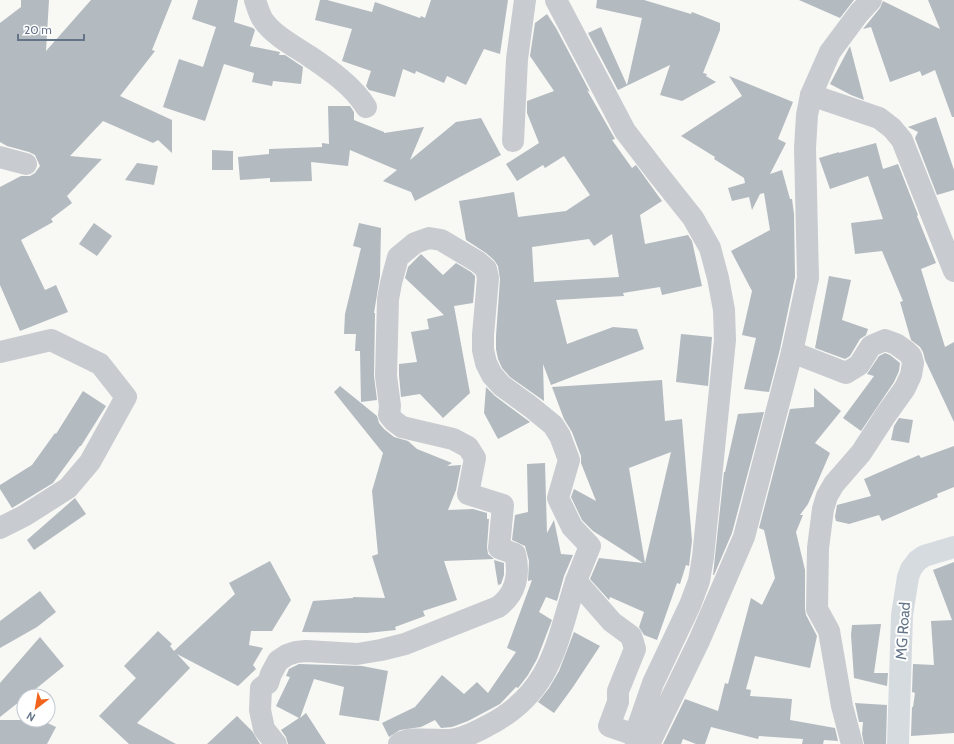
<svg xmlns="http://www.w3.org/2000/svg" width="954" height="744" viewBox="0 0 954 744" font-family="Cabin,sans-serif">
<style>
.building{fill:#b3bac0;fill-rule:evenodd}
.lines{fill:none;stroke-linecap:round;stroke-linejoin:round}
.minor{stroke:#c8cbcf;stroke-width:22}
.primary{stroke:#d6dbe0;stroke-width:22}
.labels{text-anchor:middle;stroke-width:4;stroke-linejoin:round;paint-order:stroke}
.street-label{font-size:15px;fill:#657589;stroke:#fff}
</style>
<rect width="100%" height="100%" fill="#f8f8f5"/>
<!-- building -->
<g class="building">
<polygon points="21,0 49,0 46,51 91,0 172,0 152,50 155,51 120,96 172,120 172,153 158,140 153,143 103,121 70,156 102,159 67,196 72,203 51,219 53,222 21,240 45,290 56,285 68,312 20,331 0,285 0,187 21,176 30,176 35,173 40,166 35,155 29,152 7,146 0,142 0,23 21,7"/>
<polygon points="198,0 238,0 234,22 253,28 255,30 250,46 280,52 279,55 285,55 303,67 301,84 273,81 272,86 252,82 254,73 224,64 205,121 163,107 179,59 203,67 216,27 192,19"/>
<polygon points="320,0 327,0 372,12 375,2 420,18 421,16 425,18 431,0 508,0 500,54 484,49 466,85 447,76 444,83 416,71 415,74 403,69 395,97 369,90 366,86 371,71 342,61 352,29 315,20"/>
<polygon points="597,0 644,0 691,14 692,12 720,23 720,30 703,73 707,74 706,76 716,82 682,101 660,95 670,65 618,90 588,33 601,27 627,85 642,18 596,8"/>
<polygon points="799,0 854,0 840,18"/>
<polygon points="928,0 954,0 954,117 952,117 935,70 922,76 920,71 890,82 871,27 863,29 880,8 883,1 940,29"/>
<path d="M547 14 556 28 590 92 587 90 615 139 612 140 632 168 636 165 662 201 640 215 645 244 688 235 692 241 702 286 662 295 660 287 623 293 624 296 556 300 567 344 613 327 637 329 644 349 551 385 543 364 544 401 510 377 502 368 498 359 496 349V336L500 279 498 266 494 260 486 253 466 240 459 201 514 192 518 217 566 211 590 195 564 156 545 168 543 165 517 181 506 164 539 143 527 113V101L554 91 530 56 535 23ZM612 234 619 277 534 282 532 247 589 239 594 246Z"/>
<polygon points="850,46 864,100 851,95 830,84"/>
<polygon points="729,76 793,102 778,139 786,143 770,174 782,170 790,199 792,199 794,214 795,277 780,349 769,392 744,389 756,338 742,335 752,291 731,251 770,230 764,193 760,194 752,210 749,197 732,201 728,188 745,183 744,178 714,159 715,157 681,136 742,96"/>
<polygon points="328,106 350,106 354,112 354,120 384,132 384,133 424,127 410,160 456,122 481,118 501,155 415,201 411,192 383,181 397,170 350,150 348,166 311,162 312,181 270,182 270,178 240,180 238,157 269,154 269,149 322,147 322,143 329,144"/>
<polygon points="936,117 954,170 954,190 937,195 915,138 918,132 908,127"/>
<polygon points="876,143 883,169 898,164 918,215 917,216 936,263 921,269 945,347 954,342 954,422 925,360 923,352 920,347 911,340 900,302 903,301 882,251 855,254 851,223 883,219 868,176 830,189 819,158 839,152 839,153"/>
<polygon points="212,150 233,151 233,170 212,170"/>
<polygon points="137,163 158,166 154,185 125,180"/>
<polygon points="94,223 112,236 97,256 79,244"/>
<polygon points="359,223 381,228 380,276 374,313 375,313 374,376 377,400 361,402 360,351 355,351 356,334 344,334 345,314 361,248 353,246"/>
<polygon points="421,254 443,275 456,263 471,272 475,276 475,279 473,303 454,306 470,393 443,418 420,394 401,397 399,375 399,364 417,362 411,332 429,329 427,319 444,315 405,278 408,267"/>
<polygon points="829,276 851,280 842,320 868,329 866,335 860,339 850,356 845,359 815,348"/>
<polygon points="681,334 712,337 708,386 676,382"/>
<polygon points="885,353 890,355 900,363 899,371 894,382 861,431 843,418 874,376 867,374 879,356"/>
<path d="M662 380 665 421 682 419 692 541 689 566 686 565 680 584 677 583 657 640 644 635 639 627 644 612 610 597 609 600 590 579 599 558 643 563 593 531 582 520 571 497 574 489 596 501 581 463V456L572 432 564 419 552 387ZM671 452 645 563 629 468Z"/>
<polygon points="340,386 377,416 379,423 384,429 394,437 408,441 417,449 452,463 447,466 461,465 456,490 448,510 473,509 487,513 487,519 489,519 487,547 488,554 494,559 444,561 457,600 423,611 425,616 395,627 396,630 367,633 302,632 313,601 353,598 353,597 385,598 372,556 378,554 372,491 383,453 334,392"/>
<polygon points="486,387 495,396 530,422 498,439 484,413"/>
<polygon points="814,388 841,411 815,443 830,453 808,504 800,515 803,515 796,532 805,570 805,609 806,615 817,636 810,668 755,656 746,689 751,690 750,696 792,699 790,720 835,728 838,741 824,740 823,744 802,744 803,739 759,736 758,739 711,727 705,744 696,744 683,739 681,744 663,744 685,699 718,711 725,683 728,684 751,598 762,605 775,578 764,530 759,528 790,409 814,407"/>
<polygon points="83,391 106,406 81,446 80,446 53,483 12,508 0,489 0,485 32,465 55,433 56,434"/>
<polygon points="764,412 732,533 714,575 713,575 724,472 725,472 738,414"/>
<polygon points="899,418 913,420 909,443 891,440 894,426"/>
<polygon points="954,446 954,487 937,494 938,497 882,521 879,515 849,524 836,521 835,517 837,505 871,496 864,479 919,455 921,458"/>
<polygon points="545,463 547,533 554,520 561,554 573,555 564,576 557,601 546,597 539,612 552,620 537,659 528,675 518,688 516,687 500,704 468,721 452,727 441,728 435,720 421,727 400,730 389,737 382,723 415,707 442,675 464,694 477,682 488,693 516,652 507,648 532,580 528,581 529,561 525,546 512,540 515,515 528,512 527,464"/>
<polygon points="75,498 86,514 34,550 27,540"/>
<polygon points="494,560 504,563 504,575 501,584 498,585"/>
<polygon points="270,561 291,600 272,631 251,631 249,645 263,648 253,665 256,669 238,686 177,654 190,668 137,723 176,744 129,744 99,716 136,678 124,666 158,631 172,644 170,646 174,651 235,594 229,583"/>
<polygon points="954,562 954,620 952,620 933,570"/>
<polygon points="40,591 56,612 37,627 0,648 0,621"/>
<polygon points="954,620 954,733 911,736 912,707 913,707 915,693 912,692 913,664 934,665 931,621"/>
<polygon points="881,624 874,673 888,673 887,686 854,678 851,635 852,625"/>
<polygon points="574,632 600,646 573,687 554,713 538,702 549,688 559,671"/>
<polygon points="40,637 64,666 27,696 24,696 24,698 0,717 0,683"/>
<polygon points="299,664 362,666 388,671 379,721 339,715 344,687 314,679 300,718 306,713 326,744 288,744 286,737 281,730 299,718 276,706 290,677 286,676 289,669"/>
<polygon points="855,703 887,705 886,744 864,744 862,734 863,722 859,722"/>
<polygon points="237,716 252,731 260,744 207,744"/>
<polygon points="0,720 41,720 56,727 47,744 0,744"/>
</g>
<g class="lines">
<!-- minor -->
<g class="minor">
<path d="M255 0C257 6 259 14 263 20 273 35 294 46 309 56 330 70 353 86 366 107"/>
<polyline points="556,0 625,131 658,174 693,218 710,248 718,278 724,310 725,340 703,557 699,581 690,605 653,683 635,735 636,744"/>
<polyline points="811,95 879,118 892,128 902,140 954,271"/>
<polyline points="513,141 517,59 525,0"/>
<polyline points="0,157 26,164"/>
<polyline points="0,352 51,340 100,364 126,397 90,462 68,488 24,516 0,528"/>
<polyline points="792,352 846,373 859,365 871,346 885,340 896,344 907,352 911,356 913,363 911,375 905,388 885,416 861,453 834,484 827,496 823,509 818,548 817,609 829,631 842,706 852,744"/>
<path d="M276 744 264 729 260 710 261 688 268 683 271 674 278 661 287 655 296 652 306 651 357 654 381 650 405 644 498 607C516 594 520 575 515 554L499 548 503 505 468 494 475 458 468 447 453 439 402 427 394 421 389 415 390 406 386 376 388 299 391 283 398 257 415 243 429 238 441 240 478 262 486 269 488 278 483 335V350L486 363 492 375 502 386 531 407 553 425 560 436 569 460 558 498 572 527 590 546 576 581 612 622 631 636 633 642 635 649 618 691V702L609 726 635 735"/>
<path d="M399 744C407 736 438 741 450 740 462 739 476 732 487 726 552 693 556 644 576 581"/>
<polyline points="649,744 699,641 744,537 792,352 808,278 805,148 807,115 811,95 830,52 859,13 871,0"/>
</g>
<!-- primary -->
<polyline class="primary" points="898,744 902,615 908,577 911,569 917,561 924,556 954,547"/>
</g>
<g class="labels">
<!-- street labels -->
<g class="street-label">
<text transform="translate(903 631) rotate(-86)" y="5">MG Road</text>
</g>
</g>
<!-- north arrow -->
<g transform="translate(36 708) rotate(211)"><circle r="19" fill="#ffffff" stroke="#c1c8d0"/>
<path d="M0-3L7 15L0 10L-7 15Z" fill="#f2641c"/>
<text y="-6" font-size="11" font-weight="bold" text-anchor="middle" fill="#657589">N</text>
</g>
<!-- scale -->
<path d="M18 34v6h66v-6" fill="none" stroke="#657589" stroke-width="2"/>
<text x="24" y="34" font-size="12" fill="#657589" stroke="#ffffff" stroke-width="3" paint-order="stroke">20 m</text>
</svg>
